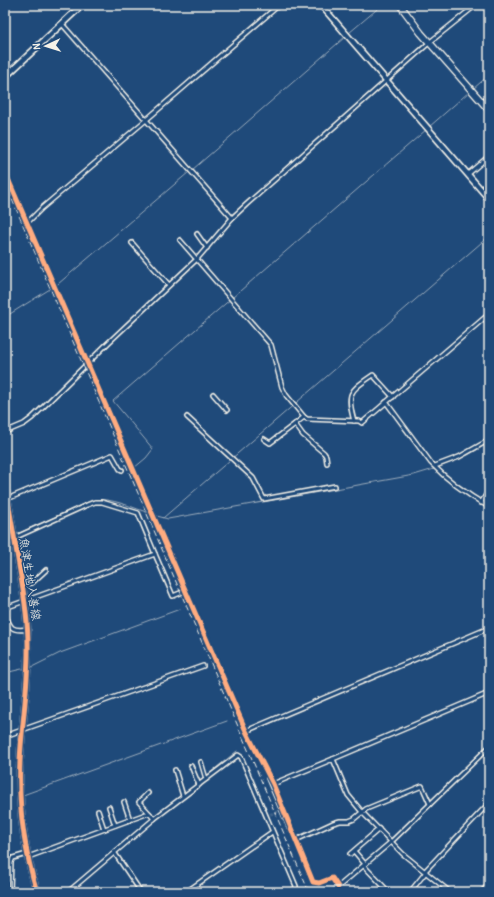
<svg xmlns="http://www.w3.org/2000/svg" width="494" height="897" viewBox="0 0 494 897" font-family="'Patrick Hand','Klee One',sans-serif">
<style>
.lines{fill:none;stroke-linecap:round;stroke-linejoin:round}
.stream{stroke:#9cacbb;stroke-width:1}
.street-tunnel{stroke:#3f638a;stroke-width:3;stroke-dasharray:3 1.5;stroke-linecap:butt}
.street-casing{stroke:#f4f1e8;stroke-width:6}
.secondary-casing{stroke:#f4f1e8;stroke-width:8}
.primary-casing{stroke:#f4f1e8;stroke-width:8}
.highway-casing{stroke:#f4f1e8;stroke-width:8}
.street{stroke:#1f4a7a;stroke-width:3}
.secondary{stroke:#1f4a7a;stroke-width:4.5}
.primary{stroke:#1f4a7a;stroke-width:5}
.highway{stroke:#1f4a7a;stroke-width:5.5}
.rail{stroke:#f4f1e8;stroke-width:1;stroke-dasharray:6 3;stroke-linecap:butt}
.cycleway-casing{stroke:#1f4a7a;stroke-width:8}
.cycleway{stroke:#ffac80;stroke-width:5}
.labels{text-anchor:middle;stroke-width:3;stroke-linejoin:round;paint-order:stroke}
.street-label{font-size:12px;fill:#f4f1e8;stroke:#1f4a7a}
</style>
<rect width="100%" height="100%" fill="#1f4a7a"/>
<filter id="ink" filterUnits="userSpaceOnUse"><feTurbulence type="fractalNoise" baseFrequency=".025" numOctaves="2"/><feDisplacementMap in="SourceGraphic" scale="8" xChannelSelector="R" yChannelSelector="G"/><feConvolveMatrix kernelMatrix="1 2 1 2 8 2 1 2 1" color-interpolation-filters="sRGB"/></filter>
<g filter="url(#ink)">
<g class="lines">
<!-- stream -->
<g class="stream">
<polyline points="349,33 382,5"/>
<polyline points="473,89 489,75"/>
<polyline points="429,127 469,92"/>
<polyline points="192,170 345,37"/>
<polyline points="5,317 58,284 189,172"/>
<polyline points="437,468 468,455 489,443"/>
<polyline points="157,516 134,468 146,458 153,449 113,401 427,129"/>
<polyline points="157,516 168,519 414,475 434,469"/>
<polyline points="163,518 489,236"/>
<path d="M15 535 92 500C112 497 133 508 152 514"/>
<polyline points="5,537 12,535"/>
<polyline points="30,668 60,653 180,609"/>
<polyline points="5,673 26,668"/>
<polyline points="206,776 237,751"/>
<polyline points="186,792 204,778"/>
<polyline points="23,795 227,721"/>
<polyline points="295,892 296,891"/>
</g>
<!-- street-tunnel -->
<polyline class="street-tunnel" points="266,816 279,811"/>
<defs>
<g id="street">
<polyline points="62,24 232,218"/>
<polyline points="5,172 246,731 273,784 313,882 319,883 332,878 338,887"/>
<polyline points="468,174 489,156"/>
<polyline points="27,223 42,208 146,120 279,5"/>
<polyline points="197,234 207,248"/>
<polyline points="180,240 271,345 282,387 286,395 304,417 307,419 359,421 362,423 489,314"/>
<polyline points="132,243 169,285"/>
<polyline points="213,394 227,410"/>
<path d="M386 402 431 463C448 481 468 495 489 507"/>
<polyline points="187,417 253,478 264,499 335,486"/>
<polyline points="304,417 295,424 303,435 324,453 326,456 327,463"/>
<path d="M354 421C346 392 350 391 373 375L393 397"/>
<polyline points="5,432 24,424 32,418 108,343 197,259 232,218 247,204 430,42 476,5"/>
<polyline points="264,439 270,443 295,424"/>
<polyline points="435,466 459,457 489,440"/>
<polyline points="7,499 112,455 120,469 122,470"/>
<polyline points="481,503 489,490"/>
<polyline points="5,534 13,532"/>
<polyline points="155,554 173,596 185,591"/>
<polyline points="22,584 32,583 46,570"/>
<polyline points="5,608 155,554 138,513 102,502 95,502 87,505 14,538"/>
<path d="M5 613C10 628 12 632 28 629"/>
<polyline points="246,731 489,628"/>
<polyline points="5,736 203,666"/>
<polyline points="333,759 489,693"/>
<polyline points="201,762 206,779"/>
<polyline points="191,766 199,785"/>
<polyline points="175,770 183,796"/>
<polyline points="268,778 290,829 292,830"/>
<polyline points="273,784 333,759 348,795 362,812 403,854 450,892"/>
<polyline points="148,793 139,802 150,814"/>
<polyline points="124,802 130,820"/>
<polyline points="109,807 115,825"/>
<polyline points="98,811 104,829"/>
<polyline points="296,840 333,823 340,821 349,821 354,819 366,809 422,786 430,804"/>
<polyline points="354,851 365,864"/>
<polyline points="114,852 141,892"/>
<polyline points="350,854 379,829"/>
<polyline points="28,857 146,814 150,814 154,819"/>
<polyline points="5,865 11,862 13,858 27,854"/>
<polyline points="364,866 387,890 390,892"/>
<polyline points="425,871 489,803"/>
<polyline points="10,892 11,862"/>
<polyline points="68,892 155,818 238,755 241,757 296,886 296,888 291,892"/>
<polyline points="186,892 272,832"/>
<polyline points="334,892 338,887 391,842 489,747"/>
<polyline points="410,892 426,872"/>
<polyline points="481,892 489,885"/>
</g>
<g id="secondary">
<polyline points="321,5 489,199"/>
<polyline points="5,77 82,5"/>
</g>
<path id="primary" d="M5 484C10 513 15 542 20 571 24 595 28 618 28 643 29 682 22 721 20 761 18 805 24 849 37 892"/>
<polyline id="highway" points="400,5 421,33 489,110"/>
</defs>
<!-- street casing -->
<use href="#street" class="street-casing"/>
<!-- secondary casing -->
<use href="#secondary" class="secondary-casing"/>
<!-- primary casing -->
<use href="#primary" class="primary-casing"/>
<!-- highway casing -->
<use href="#highway" class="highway-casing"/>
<!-- street -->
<use href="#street" class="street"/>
<!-- secondary -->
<use href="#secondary" class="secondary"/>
<!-- primary -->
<use href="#primary" class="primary"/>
<!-- highway -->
<use href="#highway" class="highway"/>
<!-- rail -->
<polyline class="rail" points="5,183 309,892"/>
<defs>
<g id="cycleway">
<polyline points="5,172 246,731 273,784 313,882 319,883 332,878 338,887"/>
<path d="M5 484C10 513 15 542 20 571 24 595 28 618 28 643 29 682 22 721 20 761 18 805 24 849 37 892"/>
</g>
</defs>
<!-- cycleway casing -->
<use href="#cycleway" class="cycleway-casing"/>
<!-- cycleway -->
<use href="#cycleway" class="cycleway"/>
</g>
</g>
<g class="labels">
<!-- street labels -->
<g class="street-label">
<text transform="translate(30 579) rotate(81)" y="4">魚津生地入善線</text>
</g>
</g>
<!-- margin -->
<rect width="494" height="897" fill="none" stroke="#1f4a7a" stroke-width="20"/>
<rect x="10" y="10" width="474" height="877" fill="none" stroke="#f4f1e8" stroke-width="1.5" filter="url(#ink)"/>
<!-- north arrow -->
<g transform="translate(46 46) rotate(266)" stroke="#1f4a7a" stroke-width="3" paint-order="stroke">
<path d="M0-3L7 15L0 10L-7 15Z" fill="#f4f1e8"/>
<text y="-6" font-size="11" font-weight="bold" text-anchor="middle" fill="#f4f1e8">N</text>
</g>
</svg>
